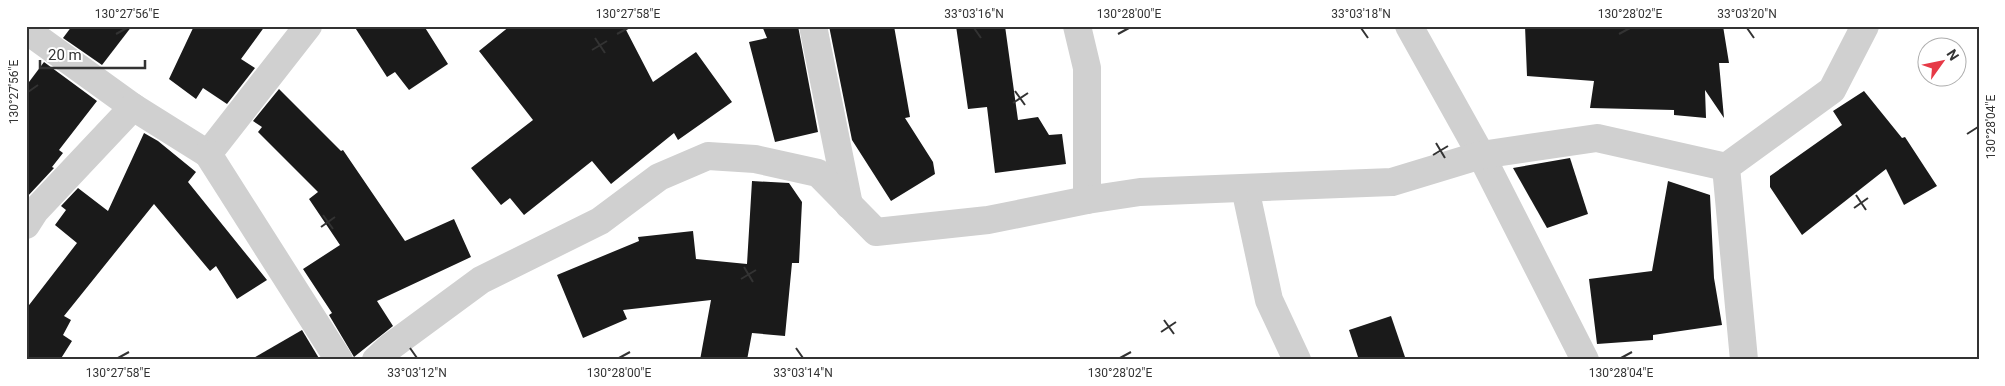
<svg xmlns="http://www.w3.org/2000/svg" width="2005" height="386" viewBox="0 0 2005 386" font-family="Roboto,sans-serif">
<style>
.building{fill:#1a1a1a}
.lines{fill:none;stroke-linecap:round;stroke-linejoin:round}
.minor{stroke:#d0d0d0;stroke-width:28}
.ticks{fill:none;stroke:#333;stroke-width:2}
.neatline{fill:none;stroke:#333;stroke-width:2}
.ticks-label{font-size:12px;text-anchor:middle;fill:#333}
</style>
<rect width="100%" height="100%" fill="#fff"/>
<!-- building -->
<g class="building">
<polygon points="72,26 132,26 102,65 63,38"/>
<polygon points="194,26 265,26 241,59 255,68 227,104 203,88 196,99 169,79"/>
<polygon points="354,26 424,26 448,64 409,90 395,72 387,77"/>
<polygon points="510,26 624,26 653,82 696,52 732,102 678,140 674,133 611,184 592,161 524,215 510,198 501,205 471,168 533,120 479,51"/>
<polygon points="762,26 798,26 818,132 775,142 749,42 767,38"/>
<polygon points="829,26 894,26 910,117 905,118 933,162 935,174 891,201 852,140"/>
<polygon points="956,26 1005,26 1018,120 1038,117 1049,135 1062,134 1066,164 995,173 987,107 968,109"/>
<polygon points="1525,26 1723,26 1729,63 1719,63 1724,118 1705,90 1706,118 1674,115 1674,110 1590,108 1594,81 1527,76"/>
<polygon points="44,62 97,101 59,150 63,153 52,167 54,168 26,198 26,86"/>
<polygon points="279,89 341,151 343,150 405,241 454,219 471,257 377,301 393,326 354,357 329,315 332,313 303,269 340,245 309,199 318,192 258,132 262,127 253,121"/>
<polygon points="1864,91 1902,138 1905,137 1937,186 1904,205 1886,169 1802,235 1770,187 1770,176 1842,125 1833,111"/>
<polygon points="144,133 158,141 196,172 188,182 267,280 237,299 216,266 210,271 154,204 64,316 71,320 63,335 72,341 60,360 26,360 26,309 77,243 55,225 66,210 61,206 78,188 108,211"/>
<polygon points="1570,158 1588,214 1547,228 1513,168"/>
<polygon points="752,181 789,183 802,202 799,263 792,263 785,336 752,333 747,360 700,360 711,300 623,310 627,319 583,338 557,275 639,241 638,237 693,231 696,259 747,264"/>
<polygon points="1668,181 1710,195 1714,278 1722,325 1653,335 1653,340 1597,344 1589,279 1652,271"/>
<polygon points="1391,316 1406,360 1359,360 1349,330"/>
<polygon points="302,330 320,360 250,360"/>
</g>
<g class="lines">
<!-- minor -->
<g class="minor">
<polyline points="33,26 29,32 133,107 208,154 308,26"/>
<polyline points="813,26 849,205"/>
<polyline points="1077,26 1087,68 1087,200"/>
<polyline points="1409,26 1481,155 1585,360"/>
<polyline points="208,154 339,360"/>
<polyline points="1245,188 1269,300 1297,360"/>
<polyline points="26,225 35,211 133,107"/>
<polyline points="376,360 390,347 481,280 600,221 659,177 708,156 755,159 818,173 876,232 988,220 1087,200 1140,192 1392,182 1481,155 1597,138 1726,167"/>
<polyline points="1744,360 1726,167 1832,90 1865,26"/>
</g>
</g>
<!-- ticks -->
<path class="ticks" d="M974 28 981 38M1361 28 1368 38M1747 28 1754 38M116 34 127 28M617 34 628 28M1118 34 1129 28M1619 34 1630 28M595 38 605 53M592 50 607 41M1015 91 1025 105M28 92 38 85M1013 103 1028 93M1967 134 1978 127M1436 143 1445 158M1433 155 1448 146M1856 195 1866 210M1854 208 1868 198M323 215 333 229M321 227 335 217M744 267 753 282M741 279 756 270M1164 320 1174 334M1161 332 1176 322M410 348 417 358M796 348 803 358M118 358 129 352M619 358 630 352M1120 358 1131 352M1621 358 1632 352"/>
<!-- border -->
<rect width="2005" height="386" fill="none" stroke="#ffffff" stroke-width="55"/>
<!-- north arrow -->
<g transform="translate(1942 62) rotate(57)"><circle r="24" fill="#ffffff" stroke="#adadad"/>
<path d="M0-4L9 19L0 12L-9 19Z" fill="#e63946"/>
<text y="-8" font-size="14" font-weight="bold" text-anchor="middle" fill="#333333">N</text>
</g>
<!-- scale -->
<path d="M40 60v8h105v-8" fill="none" stroke="#333333" stroke-width="2.5"/>
<text x="48" y="60" font-size="15" fill="#333333" stroke="#ffffff" stroke-width="4" paint-order="stroke">20 m</text>
<rect x="28" y="28" width="1950" height="330" class="neatline"/>
<g class="ticks-label">
<text x="127" y="18">130°27'56"E</text>
<text x="628" y="18">130°27'58"E</text>
<text x="974" y="18">33°03'16"N</text>
<text x="1129" y="18">130°28'00"E</text>
<text x="1361" y="18">33°03'18"N</text>
<text x="1630" y="18">130°28'02"E</text>
<text x="1747" y="18">33°03'20"N</text>
<text transform="translate(14 92) rotate(-90)" y="4">130°27'56"E</text>
<text transform="translate(1991 127) rotate(-90)" y="4">130°28'04"E</text>
<text x="118" y="377">130°27'58"E</text>
<text x="417" y="377">33°03'12"N</text>
<text x="619" y="377">130°28'00"E</text>
<text x="803" y="377">33°03'14"N</text>
<text x="1120" y="377">130°28'02"E</text>
<text x="1621" y="377">130°28'04"E</text>
</g>
</svg>
